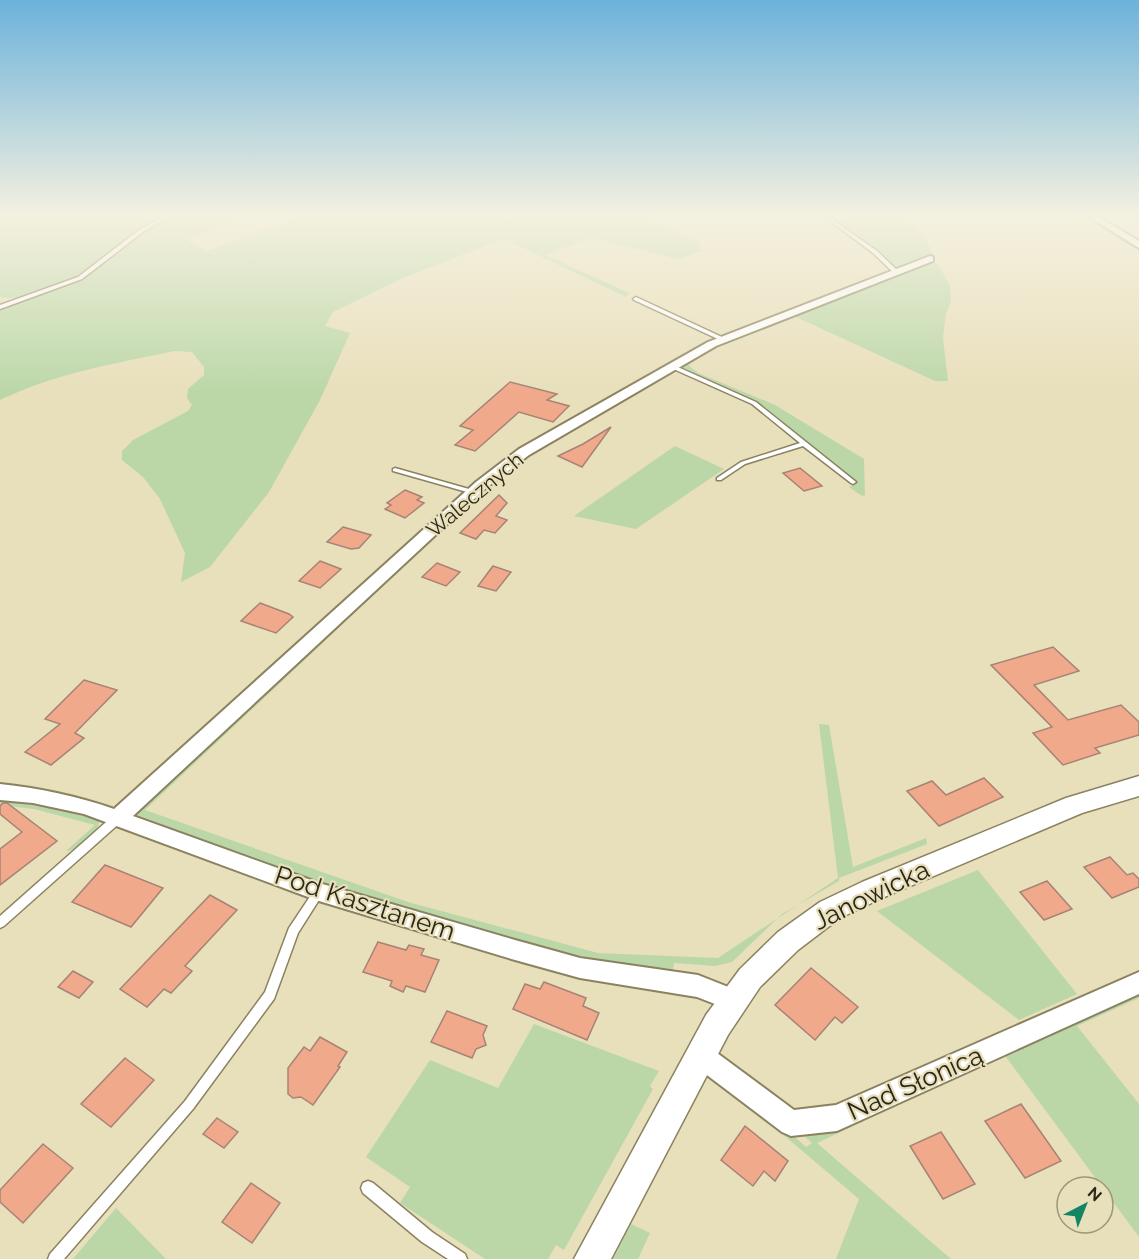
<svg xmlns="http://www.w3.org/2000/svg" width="1139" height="1259" viewBox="0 0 1139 1259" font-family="Raleway,sans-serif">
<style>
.green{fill:#bbd7a8}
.building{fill:#f1a98c;stroke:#a78375;stroke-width:1.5}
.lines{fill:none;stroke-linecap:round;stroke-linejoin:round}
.service-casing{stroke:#8a8260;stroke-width:3}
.minor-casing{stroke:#8a8260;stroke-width:4}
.tertiary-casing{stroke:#8a8260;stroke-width:3}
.service{fill:#fff;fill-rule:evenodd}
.minor{fill:#fff;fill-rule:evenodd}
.tertiary{fill:#fff;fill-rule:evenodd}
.labels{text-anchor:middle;stroke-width:4.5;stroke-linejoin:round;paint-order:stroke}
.street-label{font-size:21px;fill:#2b281a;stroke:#e8dfbb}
.near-street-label{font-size:26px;fill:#2b281a;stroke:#e8dfbb}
</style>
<rect width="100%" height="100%" fill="#e8dfbb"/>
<!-- green -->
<g class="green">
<path d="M0 217H162C111 243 62 305 0 297Z"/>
<path d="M169 217H243L187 240 207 251 299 217H644L699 242 703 251 678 259 591 238 545 255 629 293 626 297 504 239 403 278 333 312 325 326 350 333 320 400 269 492 210 567 181 582 185 553 160 499 143 477 122 460V451L133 440 188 411 192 405 187 398 188 389 204 375V367L192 352 174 351C114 364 56 373 0 400V309L83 279 144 231Z"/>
<path d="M830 217C842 217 892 214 900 217 914 222 928 242 934 255L898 271 878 252Z"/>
<polygon points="930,262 938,264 950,286 951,301 946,314 943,338 948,381 935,381 794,316 727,341 686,363 698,373 775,405 864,459 865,495 862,496 849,487 857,483 757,401 682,368 682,365 726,341 902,275"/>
<polygon points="675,446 724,469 636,529 574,516"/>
<path d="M414 557 145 810 408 902 598 953 718 958 838 878 819 724 829 725 853 867 926 838 927 844 839 878V881L782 914 732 962 715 966 674 963 673 972C489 947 311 882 138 815L136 811 410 558Z"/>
<path d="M0 800 53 808 99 820C100 834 79 850 66 851L95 825 34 809 0 805Z"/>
<polygon points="978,870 1077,994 1019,1020 877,911"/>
<polygon points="1139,992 1139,998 1077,1026 1139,1104 1139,1237 1006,1057 1006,1052"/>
<polygon points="534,1024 659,1071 650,1086 653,1089 564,1250 556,1245 548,1259 485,1259 400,1203 410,1187 366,1157 430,1060 498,1088"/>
<polygon points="721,1082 777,1121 806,1147 812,1143 797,1129 865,1114 868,1119 817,1143 951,1259 836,1259 859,1199"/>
<polygon points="116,1208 166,1259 73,1259"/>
<polygon points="631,1224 650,1233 638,1259 613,1259"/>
</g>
<!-- building -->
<g class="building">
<polygon points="510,382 557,394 547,400 569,406 553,422 519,412 475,451 455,445 473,430 460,426"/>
<polygon points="611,427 582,467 558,456 583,444"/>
<polygon points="800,468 822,486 804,491 783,473"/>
<polygon points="405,490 422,497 417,500 424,503 405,518 385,509 391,505 387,503"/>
<polygon points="499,495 507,503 496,516 507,520 495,533 484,530 476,539 460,533"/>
<polygon points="343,527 371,535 359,548 351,549 327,542"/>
<polygon points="320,561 341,569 320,588 299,581"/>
<polygon points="437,563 460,572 446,586 422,577"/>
<polygon points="493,566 511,572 496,591 478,586"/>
<polygon points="260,603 289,614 293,617 276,633 241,621"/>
<polygon points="1053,647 1079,671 1034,685 1068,720 1121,705 1139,722 1139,735 1095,748 1100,753 1063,765 1033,733 1052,727 991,665"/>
<polygon points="84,680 117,690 75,733 84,738 51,765 25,752 60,724 45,719"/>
<polygon points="984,778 1003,797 939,826 907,791 932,781 946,795"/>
<polygon points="3,803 7,803 57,841 0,885 0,849 22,832 0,814 0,806"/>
<polygon points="1110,857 1127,875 1133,873 1139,879 1139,887 1112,898 1084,867"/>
<polygon points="105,865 163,888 131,927 72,902"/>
<polygon points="1047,881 1072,909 1044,920 1020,892"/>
<polygon points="210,895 237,910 185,966 192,971 171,993 164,989 147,1007 120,989"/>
<polygon points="378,942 406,950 409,945 424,949 421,955 439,960 425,992 406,986 403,992 390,986 392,981 363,972"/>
<polygon points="811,968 858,1007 842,1023 835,1017 815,1040 775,1005"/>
<polygon points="73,971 93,982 79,998 58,987"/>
<polygon points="544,982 586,998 583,1006 599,1013 587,1040 513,1009 525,984 540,989"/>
<polygon points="447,1011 487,1026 483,1035 486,1045 476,1049 472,1058 431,1042"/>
<polygon points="320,1037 347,1052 338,1066 340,1067 313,1105 301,1097 293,1098 288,1094 288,1068 304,1047 310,1051"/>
<polygon points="125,1058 154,1080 111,1127 81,1104"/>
<polygon points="1021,1104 1061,1161 1025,1178 985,1121"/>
<polygon points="217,1118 238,1132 224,1148 203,1134"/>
<polygon points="745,1126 788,1161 775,1181 764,1171 753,1186 721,1160"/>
<polygon points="941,1132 975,1184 943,1199 910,1146"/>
<polygon points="43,1144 73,1168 23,1223 0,1202 0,1190"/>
<polygon points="251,1183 280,1203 252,1243 222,1222"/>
</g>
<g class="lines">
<defs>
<g id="service">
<polygon points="163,217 168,217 143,232 82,279 0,309 0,305 78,277 139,230"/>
<polygon points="825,217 829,217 877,251 899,272 899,274 895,274 873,253"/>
<polygon points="636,297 724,338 725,339 720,340 634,300 633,299"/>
<polygon points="671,364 756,402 856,482 853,484 851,483 803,446 745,464 721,480 717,480 717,478 741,462 800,443 752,404 669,367 668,366"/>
<polygon points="395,468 476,491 478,492 474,494 393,471 393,469"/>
<polygon points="118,814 122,815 123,818 122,821 4,926 0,928 0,916 114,815"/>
<polygon points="319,887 323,889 324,892 298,933 274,999 193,1109 64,1259 48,1259 50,1254 185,1101 265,992 289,928 315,889"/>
<polygon points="368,1181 373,1183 432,1232 465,1254 467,1259 448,1259 422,1242 363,1193 361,1188 363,1183"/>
</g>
<g id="minor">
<polygon points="1089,217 1099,217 1139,241 1139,248"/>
<path d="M930 256 933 257V261L716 346 529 455 486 488 133 816 319 883 515 940 580 958 698 975 741 992 745 1000 741 1008 733 1011 697 997 580 978 515 960 319 901 84 814 33 803 0 800V784C39 788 77 796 114 809L476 482 519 449 708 342Z"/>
<polygon points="1139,972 1139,994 837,1131 791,1136 782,1132 691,1063 688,1055 691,1047 700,1043 709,1047 794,1110 836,1105"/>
</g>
<polygon id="tertiary" points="1139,776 1139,796 1082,813 882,898 840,918 798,950 760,987 728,1035 611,1259 574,1259 706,1015 740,969 778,932 820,902 862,882 1066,798"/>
</defs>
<!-- service casing -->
<use href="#service" class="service-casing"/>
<!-- minor casing -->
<use href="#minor" class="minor-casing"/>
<!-- tertiary casing -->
<use href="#tertiary" class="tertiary-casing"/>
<!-- service -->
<use href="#service" class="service"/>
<!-- minor -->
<use href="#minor" class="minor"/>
<!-- tertiary -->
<use href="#tertiary" class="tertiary"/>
</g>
<!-- sky -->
<linearGradient id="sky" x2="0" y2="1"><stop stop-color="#6cb2db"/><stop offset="0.55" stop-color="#f5f1e0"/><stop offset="1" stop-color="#f5f1e0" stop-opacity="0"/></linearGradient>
<rect width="1139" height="393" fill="url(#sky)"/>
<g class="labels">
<!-- street labels -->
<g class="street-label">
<text transform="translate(475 495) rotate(-40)" y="7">Walecznych</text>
</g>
<!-- near-street labels -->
<g class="near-street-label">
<text transform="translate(871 895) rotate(-26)" y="9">Janowicka</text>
<text transform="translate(365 903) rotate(18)" y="9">Pod Kasztanem</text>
<text transform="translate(915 1083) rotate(-24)" y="9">Nad Słonicą</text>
</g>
</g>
<!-- north arrow -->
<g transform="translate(1085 1205) rotate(42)"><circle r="28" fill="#e8dfbb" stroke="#9c967b" stroke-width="1.5"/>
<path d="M0-4.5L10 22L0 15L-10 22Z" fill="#128563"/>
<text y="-9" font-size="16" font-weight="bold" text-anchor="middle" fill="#2b281a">N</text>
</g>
</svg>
